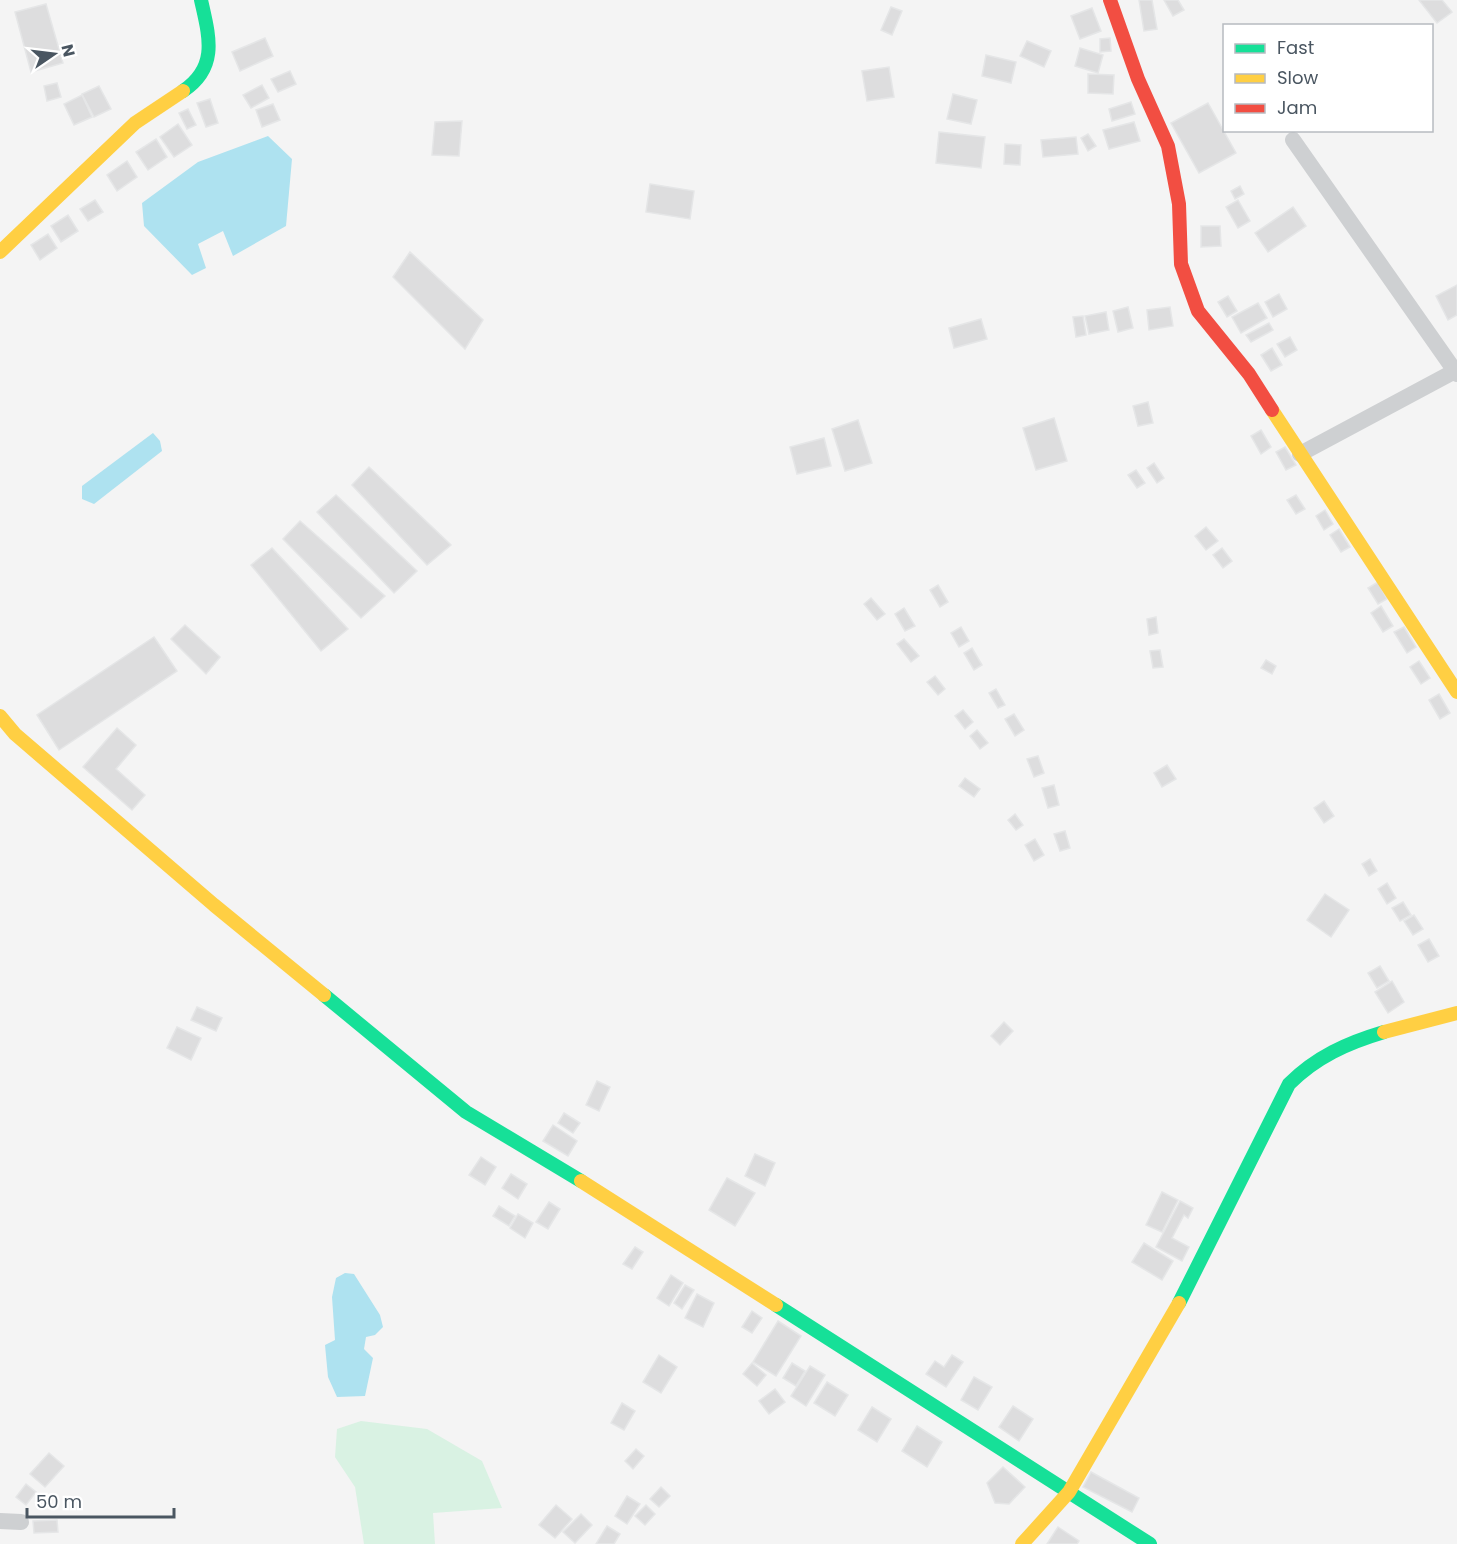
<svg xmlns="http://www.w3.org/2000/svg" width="1457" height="1544" viewBox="0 0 1457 1544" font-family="Poppins,sans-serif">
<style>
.green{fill:#d9f2e3}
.water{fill:#aee2f0}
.building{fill:#ddddde;stroke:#e5e6e7;stroke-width:1.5}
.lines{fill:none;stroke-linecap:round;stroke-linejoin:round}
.street{stroke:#ced0d2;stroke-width:16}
.fast{stroke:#16e098;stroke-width:14}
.slow{stroke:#ffcf43;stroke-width:14}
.jam{stroke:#f24e42;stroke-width:14}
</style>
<rect width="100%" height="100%" fill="#f4f4f4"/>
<!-- green -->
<polygon class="green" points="361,1421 427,1429 482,1461 502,1508 433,1513 435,1544 364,1544 355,1487 335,1457 337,1429"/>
<!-- water -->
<g class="water">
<polygon points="268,136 292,159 286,226 233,256 223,231 198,244 206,268 192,275 144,226 142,203 198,162"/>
<polygon points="153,433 160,441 162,451 94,504 82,499 82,486"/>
<polygon points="345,1273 354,1274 380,1315 383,1327 375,1335 366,1337 364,1349 373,1358 365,1396 337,1397 328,1377 325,1345 335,1340 332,1297 336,1278"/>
</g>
<!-- building -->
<g class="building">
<polygon points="1139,0 1152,0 1157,29 1144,31"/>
<polygon points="1164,0 1178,0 1184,10 1173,16"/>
<polygon points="1419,0 1442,0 1452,12 1437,23"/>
<polygon points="46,4 63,63 31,72 15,12"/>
<polygon points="891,7 902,11 892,35 881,30"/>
<polygon points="1092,8 1101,31 1080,39 1071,16"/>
<polygon points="265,38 273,56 240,71 232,52"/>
<polygon points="1110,38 1111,51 1100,52 1100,39"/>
<polygon points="1027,41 1051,51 1044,67 1020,56"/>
<polygon points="1080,48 1103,55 1098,73 1075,66"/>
<polygon points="986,55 1016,62 1011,83 982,76"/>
<polygon points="889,67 894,97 867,101 862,71"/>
<polygon points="290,71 296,84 278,92 271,79"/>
<polygon points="1088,74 1114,75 1113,94 1088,93"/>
<polygon points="57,83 61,97 47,101 44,86"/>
<polygon points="262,85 269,98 251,108 243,95"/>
<polygon points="99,86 111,109 94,117 82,94"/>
<polygon points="953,94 977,100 971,124 947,119"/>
<polygon points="82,95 92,117 74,125 64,104"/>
<polygon points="210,99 218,123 206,127 197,103"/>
<polygon points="1131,102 1135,114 1112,121 1109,109"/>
<polygon points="1208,103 1236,153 1199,173 1171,123"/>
<polygon points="273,104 280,120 262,127 256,110"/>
<polygon points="188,109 196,125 187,129 179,113"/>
<polygon points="462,121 459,156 432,155 435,122"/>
<polygon points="1134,122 1140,141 1109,149 1103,130"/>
<polygon points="178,124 192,145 174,157 160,137"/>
<polygon points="939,132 985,137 981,168 936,163"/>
<polygon points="1088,134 1096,146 1088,151 1081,138"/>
<polygon points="1076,137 1078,154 1043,157 1041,140"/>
<polygon points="156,139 167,157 148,170 136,152"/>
<polygon points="1005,144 1021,145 1020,165 1004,164"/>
<polygon points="127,161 137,177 117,191 107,175"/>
<polygon points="650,184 694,191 690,219 646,212"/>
<polygon points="1240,186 1244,194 1235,199 1231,191"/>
<polygon points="95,200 103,212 88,221 80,209"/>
<polygon points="1238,200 1250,221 1238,228 1226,207"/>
<polygon points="1293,207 1306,226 1268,252 1255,233"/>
<polygon points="68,215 78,231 61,242 51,226"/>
<polygon points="1201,226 1220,226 1221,246 1201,247"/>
<polygon points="48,234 57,248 40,260 31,245"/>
<polygon points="410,252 483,320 465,349 393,277"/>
<polygon points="1457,285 1457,315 1448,320 1436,296"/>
<polygon points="1279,294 1287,309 1273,317 1265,302"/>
<polygon points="1228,296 1237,311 1227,317 1218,302"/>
<polygon points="1258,303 1267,318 1241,333 1232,317"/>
<polygon points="1128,307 1133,328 1118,332 1113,311"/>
<polygon points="1170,307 1173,326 1149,330 1147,310"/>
<polygon points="1106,312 1109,330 1089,334 1085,316"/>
<polygon points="1083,316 1086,335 1076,337 1073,317"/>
<polygon points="981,319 987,339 954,348 949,328"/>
<polygon points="1269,323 1273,330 1251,342 1246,335"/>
<polygon points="1290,337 1297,350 1285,357 1277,344"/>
<polygon points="1272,348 1282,365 1271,371 1261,355"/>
<polygon points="1148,402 1153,423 1138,426 1133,406"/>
<polygon points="1054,418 1067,461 1036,470 1023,428"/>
<polygon points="858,420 872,463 845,471 832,429"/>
<polygon points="1261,430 1271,447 1261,454 1251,436"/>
<polygon points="824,438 831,466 797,474 790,447"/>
<polygon points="1285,447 1296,465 1286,470 1276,452"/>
<polygon points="1154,463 1164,478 1157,483 1147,468"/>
<polygon points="369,467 451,545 427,565 352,485"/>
<polygon points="1136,470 1145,483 1137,488 1128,475"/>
<polygon points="336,495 417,571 394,593 317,512"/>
<polygon points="1296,495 1305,509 1296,514 1287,500"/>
<polygon points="1325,510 1333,524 1324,530 1316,516"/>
<polygon points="300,521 385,596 361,618 283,539"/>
<polygon points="1206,527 1218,541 1206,550 1195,536"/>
<polygon points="1339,529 1350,547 1341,552 1330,535"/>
<polygon points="272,548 348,629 321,651 251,565"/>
<polygon points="1222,548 1232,561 1223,568 1213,555"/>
<polygon points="1378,582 1387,599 1378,604 1368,588"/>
<polygon points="938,585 948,602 940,607 930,590"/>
<polygon points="871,598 885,614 877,620 864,604"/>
<polygon points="1381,606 1393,626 1383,632 1371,613"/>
<polygon points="904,608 915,626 905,631 895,614"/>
<polygon points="1156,617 1158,633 1149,635 1147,619"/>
<polygon points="185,625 220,657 206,674 171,639"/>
<polygon points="961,627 969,641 959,647 951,633"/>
<polygon points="1404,627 1416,647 1407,653 1394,632"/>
<polygon points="154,637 177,671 59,750 37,715"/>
<polygon points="904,639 919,656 911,662 897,644"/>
<polygon points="972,648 982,665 974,670 964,653"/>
<polygon points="1160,650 1163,667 1153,668 1150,651"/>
<polygon points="1266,660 1276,666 1272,674 1261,668"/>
<polygon points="1419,661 1430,678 1421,684 1410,667"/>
<polygon points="935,676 945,689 938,695 927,682"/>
<polygon points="996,689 1005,705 998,708 989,693"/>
<polygon points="1439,694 1450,713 1440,719 1429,700"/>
<polygon points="963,710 973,722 965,729 955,716"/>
<polygon points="1014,714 1024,730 1015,736 1005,719"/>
<polygon points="117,728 136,745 116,769 145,795 132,810 83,767"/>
<polygon points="977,730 988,743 980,749 970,736"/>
<polygon points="1038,756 1044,773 1034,777 1027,759"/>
<polygon points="1167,765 1176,779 1162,787 1154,773"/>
<polygon points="965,778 980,789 974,797 959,786"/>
<polygon points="1054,785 1059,805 1048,808 1042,788"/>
<polygon points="1324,801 1334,816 1324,823 1314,808"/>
<polygon points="1015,814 1023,825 1016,830 1008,820"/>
<polygon points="1065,831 1070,848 1060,851 1054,834"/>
<polygon points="1035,839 1044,855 1034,861 1025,845"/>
<polygon points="1370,859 1377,871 1369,876 1362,864"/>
<polygon points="1387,883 1396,898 1387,904 1378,889"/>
<polygon points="1325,894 1349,910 1331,937 1307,920"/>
<polygon points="1403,902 1411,915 1400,921 1392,908"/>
<polygon points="1414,915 1423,929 1413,935 1404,921"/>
<polygon points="1429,939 1439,956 1428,962 1418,945"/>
<polygon points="1380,966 1389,981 1377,988 1368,973"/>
<polygon points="1392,981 1404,1002 1388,1013 1375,992"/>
<polygon points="197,1007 222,1018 216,1031 191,1020"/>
<polygon points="1004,1022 1013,1031 1000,1045 991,1036"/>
<polygon points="177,1027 201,1038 191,1060 167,1048"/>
<polygon points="597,1081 610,1087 599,1111 586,1105"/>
<polygon points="564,1113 580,1123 573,1133 558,1123"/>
<polygon points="553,1125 577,1141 568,1156 543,1141"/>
<polygon points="755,1154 775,1163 765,1186 745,1176"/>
<polygon points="481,1157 496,1167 485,1185 469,1175"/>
<polygon points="511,1174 527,1184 518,1199 502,1188"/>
<polygon points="727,1178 755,1193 735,1226 709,1210"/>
<polygon points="1162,1192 1178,1200 1162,1232 1146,1225"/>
<polygon points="1180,1201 1193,1208 1188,1218 1184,1215 1172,1238 1189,1247 1182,1261 1156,1247"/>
<polygon points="549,1202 560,1209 548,1229 536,1222"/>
<polygon points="499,1206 515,1216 509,1226 493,1216"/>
<polygon points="518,1214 533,1223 525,1238 510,1228"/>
<polygon points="1144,1243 1173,1261 1162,1280 1132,1262"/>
<polygon points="635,1247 643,1252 632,1269 623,1264"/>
<polygon points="671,1275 683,1283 669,1306 657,1298"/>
<polygon points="685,1285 694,1290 682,1309 674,1303"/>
<polygon points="697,1294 714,1303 703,1327 685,1318"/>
<polygon points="752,1311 762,1318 752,1333 742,1327"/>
<polygon points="778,1321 801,1336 776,1376 753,1362"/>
<polygon points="659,1355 677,1367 661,1393 643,1382"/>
<polygon points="952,1355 963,1362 946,1387 926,1374 935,1361 944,1367"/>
<polygon points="752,1363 766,1375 757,1386 743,1374"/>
<polygon points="792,1363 805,1371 796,1386 783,1378"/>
<polygon points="810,1366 825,1375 806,1406 791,1396"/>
<polygon points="974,1377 992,1387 978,1410 961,1400"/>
<polygon points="827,1382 848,1395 835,1416 814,1403"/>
<polygon points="775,1389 785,1402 769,1414 759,1401"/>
<polygon points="622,1403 635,1411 624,1430 611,1423"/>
<polygon points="1013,1406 1033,1419 1019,1441 999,1427"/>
<polygon points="872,1407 891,1419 877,1442 858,1430"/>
<polygon points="917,1426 942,1442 927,1467 902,1451"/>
<polygon points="636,1449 644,1456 633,1469 625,1461"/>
<polygon points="49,1453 64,1466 45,1487 30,1474"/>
<polygon points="1003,1467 1025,1487 1009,1504 995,1503 987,1483"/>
<polygon points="1091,1472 1139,1498 1132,1512 1083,1487"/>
<polygon points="26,1484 36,1492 26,1505 16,1497"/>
<polygon points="661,1487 670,1496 659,1507 650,1499"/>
<polygon points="627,1496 640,1504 627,1524 615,1516"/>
<polygon points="556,1505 572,1519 555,1538 539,1525"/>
<polygon points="646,1505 655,1514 645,1525 635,1516"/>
<polygon points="581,1514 592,1525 575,1543 563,1532"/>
<polygon points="57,1520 58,1532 34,1533 33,1521"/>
<polygon points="607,1526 620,1534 614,1544 596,1544"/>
<polygon points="1058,1527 1079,1541 1077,1544 1047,1544"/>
</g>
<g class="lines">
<!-- street -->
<g class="street">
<polyline points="1293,140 1457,374"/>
<polyline points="1300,454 1455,371"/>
<polyline points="0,1521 21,1522"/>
</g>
<!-- fast -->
<g class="fast">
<path d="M183 91C219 67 209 36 201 0"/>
<polyline points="324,995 466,1112 581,1181"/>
<path d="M1179 1303 1289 1084C1316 1057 1347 1043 1384 1032"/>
<polyline points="776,1305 1150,1544"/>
</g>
<!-- slow -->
<g class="slow">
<polyline points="0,252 135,123 183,91"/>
<polyline points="1272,410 1457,692"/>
<polyline points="0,716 15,734 214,905 324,995"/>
<polyline points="1384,1032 1457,1013"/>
<polyline points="581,1181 776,1305"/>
<polyline points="1022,1544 1069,1492 1179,1303"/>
</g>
<!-- jam -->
<polyline class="jam" points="1110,0 1138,79 1168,146 1179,204 1181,264 1198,311 1249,374 1272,410"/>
</g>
<!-- legend -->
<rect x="1223" y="24" width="210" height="108" fill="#ffffff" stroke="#b7bbc0" stroke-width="1.5"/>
<rect x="1235" y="44" width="30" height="9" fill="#16e098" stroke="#b7bbc0" stroke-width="1.5"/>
<text x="1277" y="54" font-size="18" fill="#4a5661">Fast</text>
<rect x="1235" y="74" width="30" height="9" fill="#ffcf43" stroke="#b7bbc0" stroke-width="1.5"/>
<text x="1277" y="84" font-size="18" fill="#4a5661">Slow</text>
<rect x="1235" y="104" width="30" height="9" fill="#f24e42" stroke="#b7bbc0" stroke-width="1.5"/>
<text x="1277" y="114" font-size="18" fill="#4a5661">Jam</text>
<!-- north arrow -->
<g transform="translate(54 54) rotate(76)" stroke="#ffffff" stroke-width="4.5" paint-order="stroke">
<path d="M0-4.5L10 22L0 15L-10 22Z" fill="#4a5661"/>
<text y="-9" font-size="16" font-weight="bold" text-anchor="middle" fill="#4a5661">N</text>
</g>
<!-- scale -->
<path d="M27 1508v9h147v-9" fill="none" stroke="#4a5661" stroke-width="3"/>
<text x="36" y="1508" font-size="18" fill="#4a5661" stroke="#ffffff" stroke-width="4.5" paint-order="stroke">50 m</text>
</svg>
